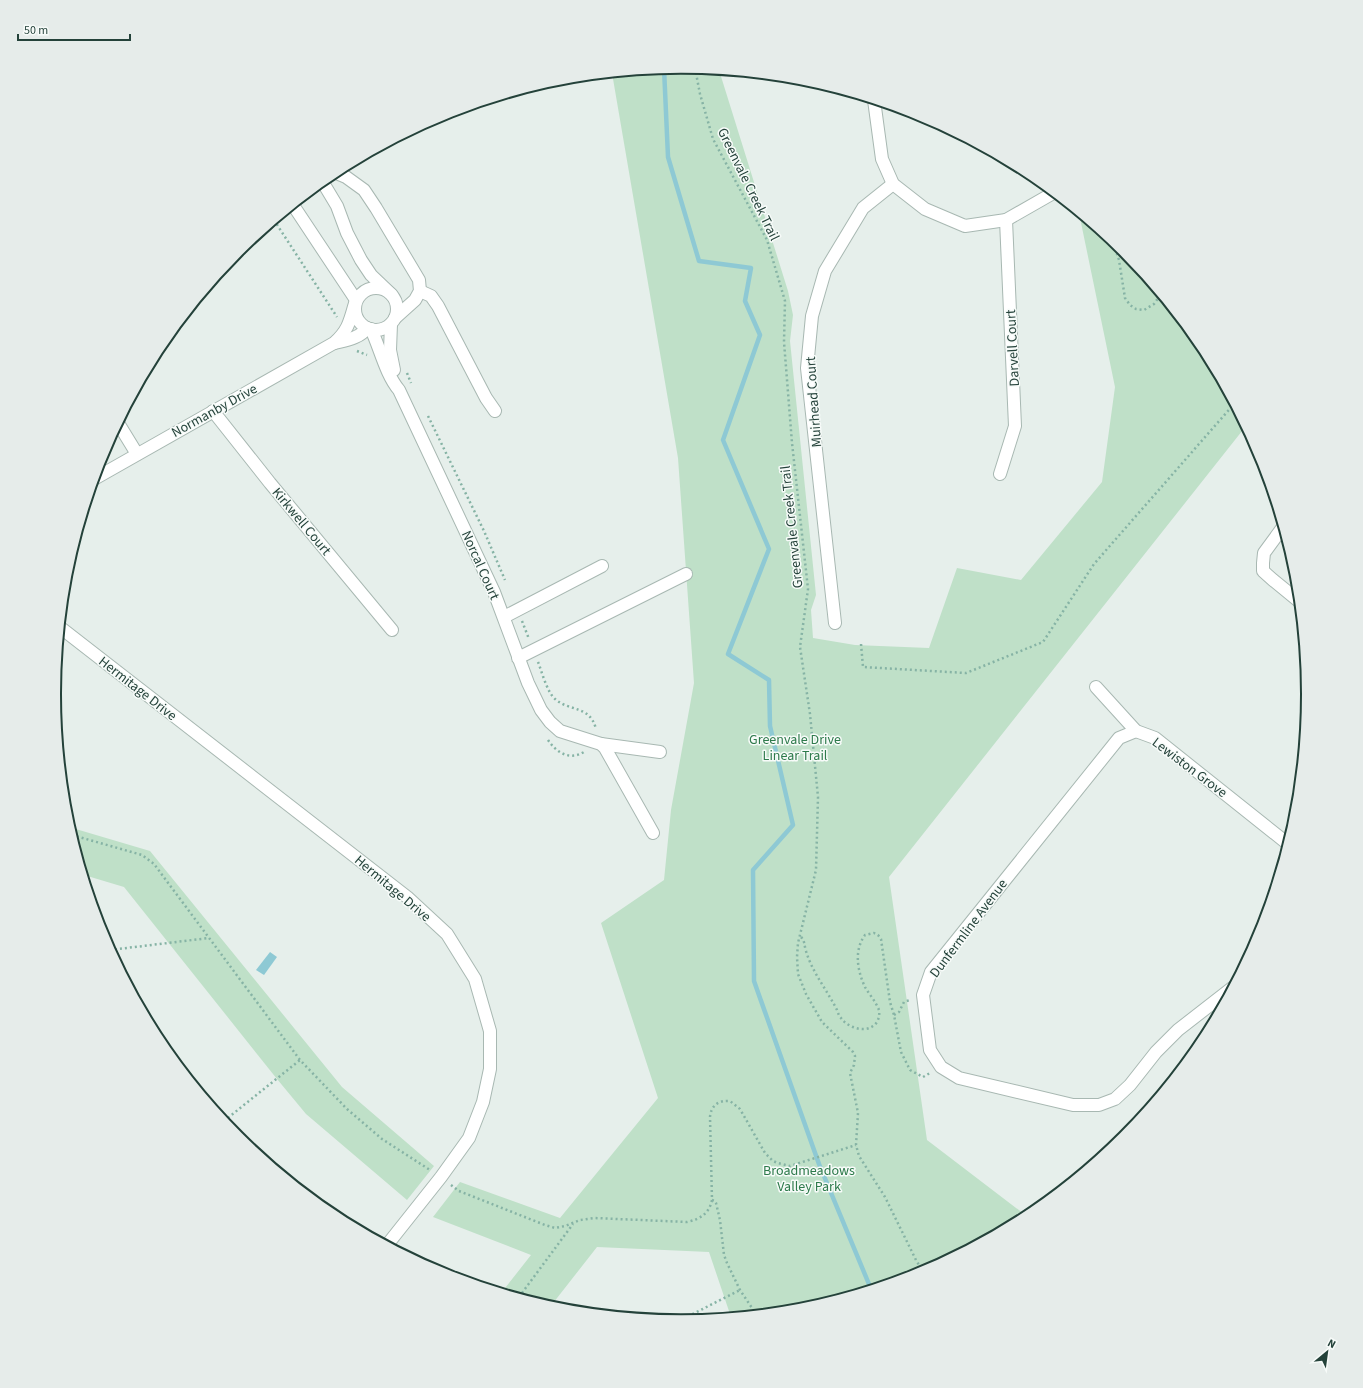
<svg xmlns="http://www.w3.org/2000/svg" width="1363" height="1388" viewBox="0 0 1363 1388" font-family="'Source Sans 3',sans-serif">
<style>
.green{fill:#bfe0c8}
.water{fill:#8ec9d4}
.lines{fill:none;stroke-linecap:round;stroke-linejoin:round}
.stream{stroke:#8ec9d4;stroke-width:4.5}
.minor-casing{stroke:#a8b8b2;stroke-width:14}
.path{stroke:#86b3a5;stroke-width:2.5;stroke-dasharray:2 3;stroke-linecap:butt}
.minor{stroke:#fff;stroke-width:12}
.labels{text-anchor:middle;stroke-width:3;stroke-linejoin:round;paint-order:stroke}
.street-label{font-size:14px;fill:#24423a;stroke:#f7fbf9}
.park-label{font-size:14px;fill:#2d7a4b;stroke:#f7fbf9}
.rim{fill:none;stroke:#24423a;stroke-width:2}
</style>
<rect width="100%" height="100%" fill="#e6efeb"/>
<!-- green -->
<g class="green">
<polygon points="682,67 719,70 788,291 793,315 790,341 816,595 811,610 813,638 855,645 929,648 957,568 1021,580 1102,482 1115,387 1079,213 1125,250 1203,346 1246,426 889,877 927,1140 1028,1217 921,1274 804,1309 731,1317 709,1252 597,1247 550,1307 502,1292 531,1255 433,1217 460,1182 560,1218 658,1098 601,923 664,880 671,810 694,683 678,458 612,73"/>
<polygon points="69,827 150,851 342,1087 434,1166 407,1200 306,1114 277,1079 124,887 84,875"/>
</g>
<!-- water -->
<polygon class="water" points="270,952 277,957 264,975 256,970"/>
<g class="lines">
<!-- stream -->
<polyline class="stream" points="664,68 668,157 699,261 751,268 745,301 760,335 723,440 769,549 728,654 769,680 770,726 793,825 753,870 754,981 819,1164 871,1289"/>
<defs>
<g id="minor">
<polyline points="874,100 882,159 893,184 925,209 965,226 1006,220 1055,192"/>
<polyline points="334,172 346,177 364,190 376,208 419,280 420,291 415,300 395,318"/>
<polyline points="322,181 337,206 347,233 361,260 371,275 392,295"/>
<polyline points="293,205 356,300"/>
<circle cx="376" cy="309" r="21"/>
<polyline points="420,291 431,296 438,306 486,398 495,411"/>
<polyline points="391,324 390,350 394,370"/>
<path d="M371 329C380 348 386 375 399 390L494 592 528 683 541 710 550 722 560 731 601 744 605 748 653 833"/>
<path d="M335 343C347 340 360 338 367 328"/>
<polyline points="213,411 270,483 392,630"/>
<polyline points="118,423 137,454"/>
<polyline points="1000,474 1015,426 1006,220"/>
<path d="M94 479 334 343C348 331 350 321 355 303"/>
<polyline points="1283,527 1264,553 1263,563 1263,571 1273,580 1300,602"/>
<polyline points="504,617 602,566"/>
<polyline points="835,623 807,368 812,316 825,271 863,208 893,184"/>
<polyline points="61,628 407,897 447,934 475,979 490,1031 490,1069 483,1102 469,1138 441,1177 387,1245"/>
<polyline points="518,658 686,574"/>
<polyline points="1096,687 1136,731 1155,738 1288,844"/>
<polyline points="1136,731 1119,738 931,972 923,995 930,1050 941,1067 959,1078 1073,1105 1099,1105 1115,1099 1130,1085 1156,1052 1178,1030 1232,988"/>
<polyline points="601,744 660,752"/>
</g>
</defs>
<!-- minor casing -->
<use href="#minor" class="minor-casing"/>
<!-- path -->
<g class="path">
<polyline points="695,68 700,94 713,139 767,240 785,301 784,342 792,443 808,589 800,647 810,714 818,797 816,870 798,943 797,957 798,974 806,994 822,1022 853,1052 855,1056 854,1065 850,1073 858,1113 856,1145 859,1156 885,1197 916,1260 924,1273"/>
<polyline points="274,220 337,317"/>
<polyline points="1112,239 1119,260 1125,298 1130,305 1136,309 1144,310 1154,304 1161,294"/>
<polyline points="357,351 367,355"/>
<polyline points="407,373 411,383"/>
<polyline points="428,416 484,531 505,580"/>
<polyline points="522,621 529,639"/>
<polyline points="861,644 863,667 966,673 1043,642 1094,564 1234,404"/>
<path d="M538 662C542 672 547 692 555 699 570 712 590 705 596 729"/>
<path d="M548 740C556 752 569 761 584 752"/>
<polyline points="72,835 142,855 154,864 300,1060 347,1109 382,1139 430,1170"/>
<path d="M801 937C805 941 804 945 806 951 812 972 827 990 837 1010 838 1013 839 1016 841 1018 847 1027 864 1033 873 1026 878 1023 880 1016 879 1010 876 1002 869 994 865 987 857 970 854 950 865 935L874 933 878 935 881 939 890 1002 894 1015 901 1052 910 1070 923 1077 930 1073"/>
<polyline points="110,950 209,938"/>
<polyline points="894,1015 899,1012 904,1002 910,1000"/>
<polyline points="224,1121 300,1060"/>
<path d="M451 1185 459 1191 545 1225 555 1228 565 1226 580 1220 594 1218 687 1222C700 1219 709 1214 712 1200L710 1117C711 1106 718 1100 730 1101L740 1109 765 1153 773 1161 778 1163 790 1166 856 1145"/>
<polyline points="712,1200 715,1201 716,1203 720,1220 724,1255 727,1263 740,1290 756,1314"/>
<polyline points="519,1297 573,1224"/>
<polyline points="679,1321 740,1290"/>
</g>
<!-- minor -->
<use href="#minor" class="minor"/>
</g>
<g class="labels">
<!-- street labels -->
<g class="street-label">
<text transform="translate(749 184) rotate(64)" y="5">Greenvale Creek Trail</text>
<text transform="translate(1012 348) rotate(-93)" y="5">Darvell Court</text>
<text transform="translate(813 402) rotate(-94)" y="5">Muirhead Court</text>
<text transform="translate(214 410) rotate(-29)" y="5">Normanby Drive</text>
<text transform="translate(302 521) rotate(50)" y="5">Kirkwell Court</text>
<text transform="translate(791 527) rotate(-96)" y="5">Greenvale Creek Trail</text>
<text transform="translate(481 565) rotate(66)" y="5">Norcal Court</text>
<text transform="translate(138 688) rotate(38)" y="5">Hermitage Drive</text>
<text transform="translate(1190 767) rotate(37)" y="5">Lewiston Grove</text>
<text transform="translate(393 888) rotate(40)" y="5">Hermitage Drive</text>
<text transform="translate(968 928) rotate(-53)" y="5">Dunfermline Avenue</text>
</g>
<!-- park labels -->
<g class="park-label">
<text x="795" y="744">Greenvale Drive<tspan x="795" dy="16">Linear Trail</tspan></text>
<text x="809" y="1175">Broadmeadows<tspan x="809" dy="16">Valley Park</tspan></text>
</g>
</g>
<!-- crop -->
<path d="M0 0H1363V1388H0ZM61 694a620 620 0 1 1 1240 0a620 620 0 1 1-1240 0Z" fill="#e6ecea" fill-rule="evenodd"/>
<path class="rim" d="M61 694a620 620 0 1 1 1240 0a620 620 0 1 1-1240 0Z"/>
<!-- north arrow -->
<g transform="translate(1327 1352) rotate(29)" stroke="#f7fbf9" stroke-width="3" paint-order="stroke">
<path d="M0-3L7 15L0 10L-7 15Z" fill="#24423a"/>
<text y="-6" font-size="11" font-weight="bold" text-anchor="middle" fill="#24423a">N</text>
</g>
<!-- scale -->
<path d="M18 34v6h112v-6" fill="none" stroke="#24423a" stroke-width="2"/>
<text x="24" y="34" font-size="12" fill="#24423a" stroke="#f7fbf9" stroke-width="3" paint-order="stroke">50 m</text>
</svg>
